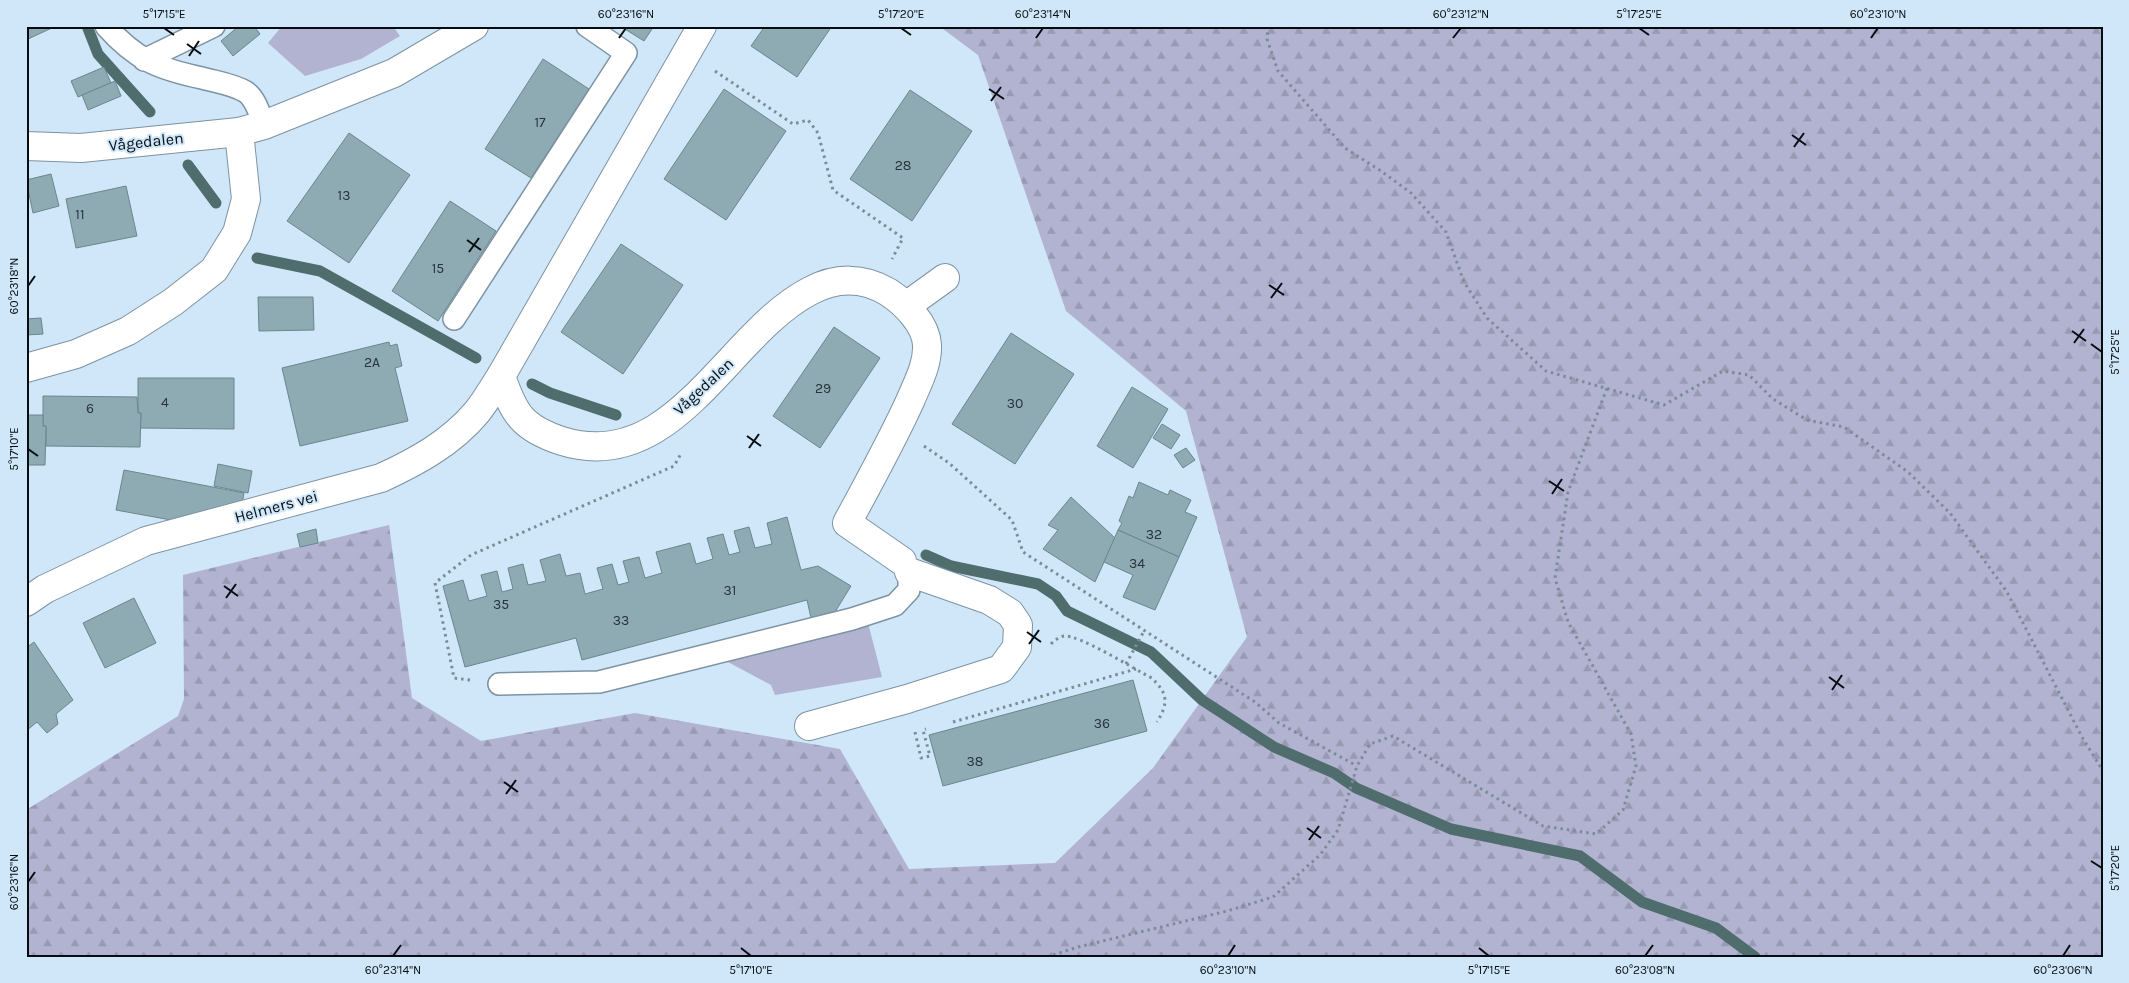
<svg xmlns="http://www.w3.org/2000/svg" width="2129" height="983" viewBox="0 0 2129 983" font-family="Karla,sans-serif">
<style>
.forest{fill:url(#forest-firs)}
.park{fill:#b2b3d0}
.lines{fill:none;stroke-linecap:round;stroke-linejoin:round}
.stream{stroke:#506d6e;stroke-width:11}
.building{fill:#8eabb3;stroke:#6a868e}
.lane-casing{stroke:#7d93a3;stroke-width:24}
.street-casing{stroke:#7d93a3;stroke-width:30}
.path{stroke:#7b8c98;stroke-width:3;stroke-dasharray:2.5 4;stroke-linecap:butt}
.lane{stroke:#fff;stroke-width:21}
.street{stroke:#fff;stroke-width:28}
.ticks{fill:none;stroke:#060d12;stroke-width:2}
.labels{text-anchor:middle;stroke-width:4;stroke-linejoin:round;paint-order:stroke}
.number-label{font-size:14px;fill:#28343a}
.street-label{font-size:16px;fill:#060d12;stroke:#cfe7f8}
.neatline{fill:none;stroke:#060d12;stroke-width:2}
.ticks-label{font-size:12px;text-anchor:middle;fill:#060d12}
</style>
<defs>
<pattern id="forest-firs" width="22" height="20" patternUnits="userSpaceOnUse" patternTransform="scale(1.25)"><rect width="22" height="20" fill="#b2b3d0"/><path d="M5 1l3.5 6h-7zM16 11l3.5 6h-7z" fill="#9899b2"/></pattern>
</defs>
<rect width="100%" height="100%" fill="#cfe7f8"/>
<!-- forest -->
<polygon class="forest" points="939,26 2103,26 2103,957 26,957 26,810 178,716 184,699 183,575 389,525 412,698 481,741 635,713 840,749 909,869 1055,863 1153,768 1247,637 1186,411 1066,311 978,55"/>
<!-- park -->
<g class="park">
<polygon points="282,26 393,26 400,36 361,59 305,76 268,43"/>
<polygon points="868,623 882,677 775,695 771,685 724,660"/>
</g>
<g class="lines">
<!-- stream -->
<g class="stream">
<polyline points="87,26 98,54 150,112"/>
<polyline points="188,165 216,203"/>
<polyline points="257,258 320,271 476,358"/>
<polyline points="532,384 550,393 616,415"/>
<polyline points="926,555 951,566 1038,584 1056,596 1067,611 1151,652 1202,700 1274,747 1334,773 1356,788 1451,829 1580,856 1642,902 1716,928 1755,957"/>
</g>
</g>
<!-- building -->
<g class="building">
<polygon points="26,26 56,26 26,40"/>
<polygon points="239,26 254,26 260,34 233,56 221,41"/>
<polygon points="620,26 654,26 644,41"/>
<polygon points="765,26 832,26 797,77 751,46"/>
<polygon points="543,59 589,89 531,178 485,149"/>
<polygon points="104,67 111,83 78,97 71,81"/>
<polygon points="115,81 121,96 88,110 82,95"/>
<polygon points="724,89 786,131 726,220 664,179"/>
<polygon points="910,90 972,131 912,221 850,179"/>
<polygon points="349,133 410,175 349,263 287,221"/>
<polygon points="51,174 59,206 33,213 26,180"/>
<polygon points="126,186 137,236 76,248 66,199"/>
<polygon points="450,201 496,231 438,321 392,291"/>
<polygon points="621,244 683,285 623,374 561,332"/>
<polygon points="258,297 313,297 314,330 259,331"/>
<polygon points="41,318 43,334 26,335 26,319"/>
<polygon points="834,327 880,358 820,448 773,416"/>
<polygon points="1011,333 1074,374 1015,464 952,424"/>
<polygon points="389,342 390,346 397,344 402,366 395,368 408,421 300,446 282,368"/>
<polygon points="138,378 234,378 234,429 140,428 141,413 138,413"/>
<polygon points="1132,387 1168,409 1133,468 1097,446"/>
<polygon points="43,396 137,397 138,413 141,413 140,447 46,446 46,426 43,426"/>
<polygon points="26,415 43,415 43,426 46,426 45,465 26,465"/>
<polygon points="1162,424 1180,435 1171,449 1153,438"/>
<polygon points="1186,448 1195,460 1183,468 1174,455"/>
<polygon points="218,464 252,471 248,493 214,486"/>
<polygon points="124,470 244,493 237,532 116,510"/>
<polygon points="1139,482 1168,495 1170,490 1191,500 1185,512 1197,517 1179,557 1118,530 1122,523 1119,521 1129,496 1133,498"/>
<polygon points="1071,497 1115,538 1095,582 1043,549 1058,530 1048,525"/>
<polygon points="787,517 801,570 818,566 851,586 835,612 811,618 807,600 582,660 576,638 465,667 443,586 463,580 469,601 487,596 481,575 497,571 502,592 513,589 508,568 523,564 528,585 546,581 540,560 560,554 566,576 580,573 585,594 603,589 597,568 612,564 618,585 629,582 623,561 639,557 645,578 662,573 656,552 690,543 696,564 713,559 707,538 723,534 729,555 740,552 734,531 749,527 755,548 772,544 767,523"/>
<polygon points="316,529 318,543 300,547 297,534"/>
<polygon points="1118,530 1179,557 1155,610 1123,597 1133,575 1104,562"/>
<polygon points="134,598 156,643 105,668 83,623"/>
<polygon points="34,642 73,700 56,714 58,724 47,733 37,722 26,731 26,648"/>
<polygon points="1133,680 1147,731 943,786 929,735"/>
</g>
<g class="lines">
<defs>
<g id="lane">
<path d="M106 26C136 60 159 69 202 78 216 82 233 84 246 92 256 99 260 115 264 125"/>
<polyline points="144,60 214,26"/>
<polyline points="454,319 626,53 587,26"/>
<polyline points="499,684 599,682 852,619 895,605 909,590 909,572 903,562"/>
</g>
<g id="street">
<path d="M702 26 501 376C514 414 522 428 562 441 674 476 727 334 810 291 836 277 863 277 888 292 905 303 926 324 927 345 928 364 918 382 911 399 892 441 869 482 847 523L902 561"/>
<polyline points="26,146 81,148 239,132 264,125 394,73 474,26"/>
<polyline points="906,306 945,278"/>
<polyline points="26,368 76,354 128,331 173,302 214,270 237,233 246,199 239,132"/>
<path d="M26 602 45 589 146 541 381 478C416 462 451 443 477 412 486 401 493 388 501 376"/>
<polyline points="809,726 907,699 1001,669 1017,647 1018,625 1010,613 989,600 909,572"/>
</g>
</defs>
<!-- lane casing -->
<use href="#lane" class="lane-casing"/>
<!-- street casing -->
<use href="#street" class="street-casing"/>
<!-- path -->
<g class="path">
<polyline points="1268,26 1267,39 1278,71 1345,148 1381,171 1411,193 1446,232 1464,282 1487,318 1546,371 1664,405 1723,371 1749,375 1773,399 1807,420 1844,427 1908,472 1950,513 2007,592 2082,737 2103,771"/>
<polyline points="715,71 793,124 808,120 818,133 833,190 903,238 892,259"/>
<polyline points="924,446 949,463 1012,520 1023,552 1255,702 1279,723 1357,766"/>
<path d="M1051 644C1055 640 1059 637 1064 636 1080 635 1134 669 1150 677 1168 692 1169 703 1157 722"/>
<polyline points="1126,664 1144,631"/>
<polyline points="470,680 454,678 435,583 471,555 674,466 682,452"/>
<polyline points="953,722 1136,669"/>
<polyline points="915,732 921,758 930,756 923,730 926,729"/>
<polyline points="1047,957 1078,947 1227,911 1273,897 1320,855 1338,830 1357,766 1370,744 1393,736 1543,826 1596,834 1623,810 1636,766 1631,734 1568,622 1555,578 1568,492 1607,388"/>
</g>
<!-- lane -->
<use href="#lane" class="lane"/>
<!-- street -->
<use href="#street" class="street"/>
</g>
<!-- ticks -->
<path class="ticks" d="M164 28 174 35M901 28 911 35M1639 28 1649 35M619 38 626 28M1036 38 1043 28M1453 38 1461 28M1871 38 1878 28M187 44 201 54M189 56 199 41M989 89 1004 99M991 101 1001 87M1792 135 1806 145M1794 147 1804 133M467 240 481 250M469 252 479 238M1269 285 1284 295M28 286 35 276M1271 298 1282 283M2072 331 2086 341M2074 343 2084 329M2091 344 2102 352M747 436 761 446M749 448 759 434M28 449 38 456M1549 481 1564 491M1552 494 1562 479M224 586 238 596M226 598 236 584M1027 632 1041 642M1029 644 1039 630M1829 677 1844 688M1832 690 1842 675M504 782 518 792M506 794 516 780M1307 828 1321 838M1309 840 1319 826M2091 861 2102 868M28 882 35 872M741 948 751 956M1479 948 1489 956M393 956 401 945M1228 956 1235 945M1645 956 1653 945M2063 956 2070 945"/>
<g class="labels">
<!-- number labels -->
<g class="number-label">
<text x="540" y="127">17</text>
<text x="903" y="170">28</text>
<text x="344" y="200">13</text>
<text x="80" y="219">11</text>
<text x="438" y="273">15</text>
<text x="372" y="367">2A</text>
<text x="823" y="393">29</text>
<text x="165" y="407">4</text>
<text x="1015" y="408">30</text>
<text x="90" y="413">6</text>
<text x="1154" y="539">32</text>
<text x="1137" y="568">34</text>
<text x="730" y="595">31</text>
<text x="501" y="609">35</text>
<text x="621" y="625">33</text>
<text x="1102" y="728">36</text>
<text x="975" y="766">38</text>
</g>
<!-- street labels -->
<g class="street-label">
<text transform="translate(146 141) rotate(-6)" y="6">Vågedalen</text>
<text transform="translate(703 386) rotate(-43)" y="6">Vågedalen</text>
<text transform="translate(276 506) rotate(-15)" y="6">Helmers vei</text>
</g>
</g>
<!-- border -->
<rect width="2129" height="983" fill="none" stroke="#cfe7f8" stroke-width="55"/>
<rect x="28" y="28" width="2074" height="928" class="neatline"/>
<g class="ticks-label">
<text x="164" y="18">5°17'15"E</text>
<text x="626" y="18">60°23'16"N</text>
<text x="901" y="18">5°17'20"E</text>
<text x="1043" y="18">60°23'14"N</text>
<text x="1461" y="18">60°23'12"N</text>
<text x="1639" y="18">5°17'25"E</text>
<text x="1878" y="18">60°23'10"N</text>
<text transform="translate(14 286) rotate(-90)" y="4">60°23'18"N</text>
<text transform="translate(2115 352) rotate(-90)" y="4">5°17'25"E</text>
<text transform="translate(14 449) rotate(-90)" y="4">5°17'10"E</text>
<text transform="translate(2115 868) rotate(-90)" y="4">5°17'20"E</text>
<text transform="translate(14 882) rotate(-90)" y="4">60°23'16"N</text>
<text x="393" y="974">60°23'14"N</text>
<text x="751" y="974">5°17'10"E</text>
<text x="1228" y="974">60°23'10"N</text>
<text x="1489" y="974">5°17'15"E</text>
<text x="1645" y="974">60°23'08"N</text>
<text x="2063" y="974">60°23'06"N</text>
</g>
</svg>
